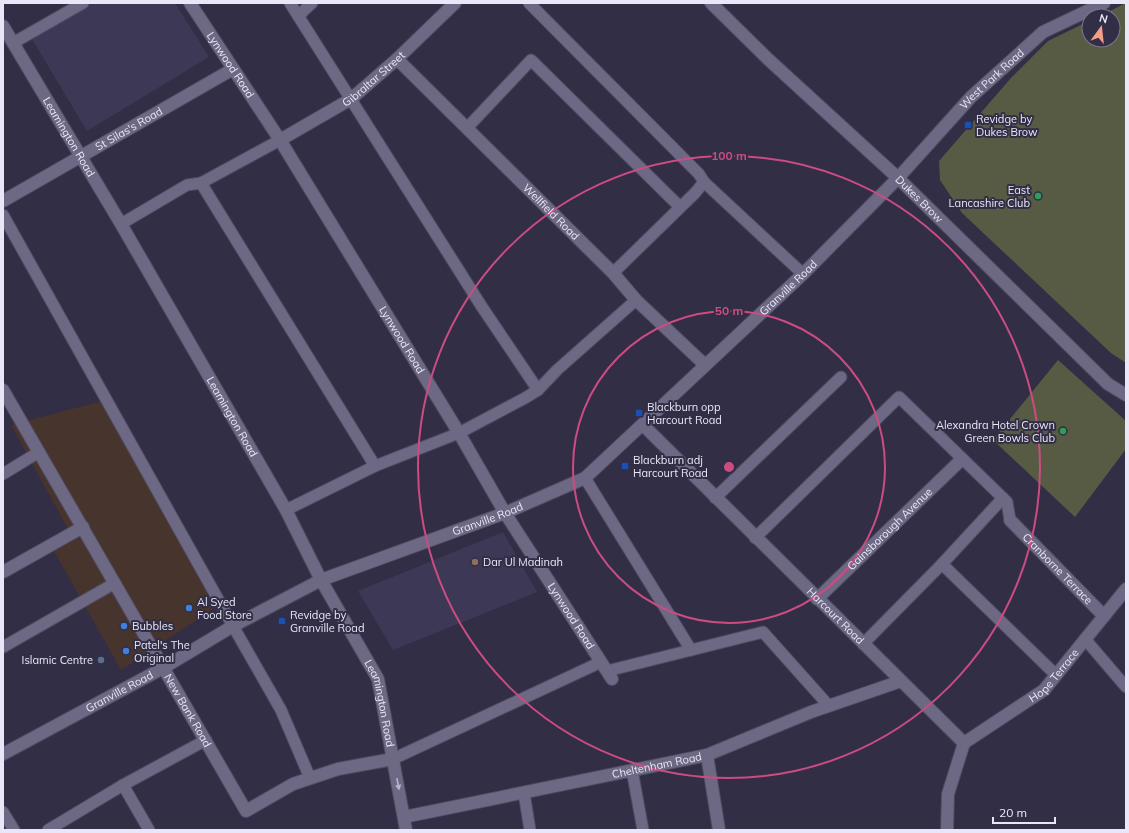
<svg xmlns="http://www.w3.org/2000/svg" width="1129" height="833" viewBox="0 0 1129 833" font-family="Mulish,sans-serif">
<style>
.commercial{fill:#47342d}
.built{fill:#3c3855}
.green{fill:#585b44}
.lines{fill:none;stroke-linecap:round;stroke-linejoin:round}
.lane-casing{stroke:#4f4c61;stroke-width:13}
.street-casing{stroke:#4f4c61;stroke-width:14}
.lane{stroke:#6d6985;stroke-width:11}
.street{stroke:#6d6985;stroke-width:12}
.oneway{fill:#b7b5c9}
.ring{fill:none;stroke:#cc4c82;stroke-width:2}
.transit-dot{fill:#1a4fb4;stroke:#312e46;stroke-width:1.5}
.leisure-dot{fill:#2e9e5b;stroke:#312e46;stroke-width:1.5}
.education-dot{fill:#8d6e63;stroke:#312e46;stroke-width:1.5}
.shop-dot{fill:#3f7fe0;stroke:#312e46;stroke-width:1.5}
.service-dot{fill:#5c6f8a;stroke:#312e46;stroke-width:1.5}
.labels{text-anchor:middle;stroke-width:4;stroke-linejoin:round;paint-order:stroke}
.street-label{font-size:11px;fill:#e9e7f7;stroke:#312e46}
.poi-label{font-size:11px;fill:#e9e7f7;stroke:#312e46;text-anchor:start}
.centre{fill:#cc4c82;stroke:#312e46;stroke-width:2}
.ring-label{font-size:12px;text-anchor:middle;font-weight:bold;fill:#cc4c82;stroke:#312e46;stroke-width:4;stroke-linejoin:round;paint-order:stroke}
</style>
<rect width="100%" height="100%" fill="#312e46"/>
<!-- commercial -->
<polygon class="commercial" points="102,401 219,605 121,670 54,551 74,540 11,425"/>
<!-- built -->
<g class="built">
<polygon points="92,3 175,3 209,57 87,131 32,39"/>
<polygon points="503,532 537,592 393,650 358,591"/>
</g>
<!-- green -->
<g class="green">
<polygon points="1126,3 1126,363 1111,353 962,213 940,180 939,161 1011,78 1048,41 1089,21 1089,40 1113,40 1113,16 1100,16"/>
<polygon points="1058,360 1126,421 1126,449 1075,517 993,440"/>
</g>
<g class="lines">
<defs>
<g id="lane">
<polyline points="290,3 482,307 538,390"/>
<polyline points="529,3 699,174 704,182 695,193 613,273"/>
<polyline points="298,16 312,3"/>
<polyline points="13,43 83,3"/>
<polyline points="467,128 531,60 680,207"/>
<polyline points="704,182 803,274"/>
<polyline points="201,183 375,466"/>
<polyline points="3,215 233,626 281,710 310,778"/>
<polyline points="121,224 187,185 201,183 280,140"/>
<polyline points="3,474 39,452"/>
<polyline points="585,478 691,650"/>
<polyline points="715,498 841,377"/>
<polyline points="286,510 375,466 459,433 525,398 538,390 557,370 636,300"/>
<polyline points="755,538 899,397 1007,502 1010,520"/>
<polyline points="942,564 1056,675"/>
<polyline points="1085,639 1126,687"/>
<polyline points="863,644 942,564 1003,498"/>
<polyline points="3,647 115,583"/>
<polyline points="607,671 763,632 829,706"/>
<polyline points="393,759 601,662"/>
<polyline points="632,770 643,830"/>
<polyline points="123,785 149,830"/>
<polyline points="524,793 530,830"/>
<polyline points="3,812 14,830"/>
<polyline points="48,830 123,785 206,740"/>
</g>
<g id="street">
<path id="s1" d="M190 3 280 140 459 433 505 513 612 679"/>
<path id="s2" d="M711 3 769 60 898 178 1108 384 1126 395"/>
<path id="s3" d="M3 26 121 224 286 510 321 580 378 679 406 830"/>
<path id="s4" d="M397 59 613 273 636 300 705 365"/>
<path id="s5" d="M280 140 351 99 397 59 455 3"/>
<path id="s6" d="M3 201 233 69"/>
<path id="s7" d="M3 390 246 811 293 784 338 769 393 759"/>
<path id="s8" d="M643 425 964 743 948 794 947 830"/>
<path id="s9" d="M1010 520 1104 616"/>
<polyline points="3,572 83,527"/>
<path id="s10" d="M817 599 962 459"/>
<path id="s11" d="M964 743 1044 690 1126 589"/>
<path id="s12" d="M3 754 163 668 233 626 321 580 505 513 585 478 803 274 898 178 971 97 1043 32 1104 3"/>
<polyline points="707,755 719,830"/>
<path id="s13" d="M404 817 707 755 811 712 901 681"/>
</g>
</defs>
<!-- lane casing -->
<use href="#lane" class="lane-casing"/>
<!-- street casing -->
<use href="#street" class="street-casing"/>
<!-- lane -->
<use href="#lane" class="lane"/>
<!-- street -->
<use href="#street" class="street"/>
</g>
<!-- one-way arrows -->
<defs><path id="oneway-solid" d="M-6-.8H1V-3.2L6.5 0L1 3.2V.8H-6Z"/></defs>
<use class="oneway" href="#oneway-solid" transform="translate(398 784) rotate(79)"/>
<!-- distance rings -->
<g class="ring">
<circle cx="729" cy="467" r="156"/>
<circle cx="729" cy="467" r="311"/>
</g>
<!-- markers -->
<g class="transit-dot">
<rect x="964" y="121" width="8" height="8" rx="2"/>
<rect x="635" y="409" width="8" height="8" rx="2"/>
<rect x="621" y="462" width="8" height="8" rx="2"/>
<rect x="278" y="617" width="8" height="8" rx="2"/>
</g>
<g class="leisure-dot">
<circle cx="1038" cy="196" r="4"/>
<circle cx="1063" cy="431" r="4"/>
</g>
<circle class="education-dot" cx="475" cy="562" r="4"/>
<g class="shop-dot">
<circle cx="189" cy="608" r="4"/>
<circle cx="124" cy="626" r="4"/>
<circle cx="126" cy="651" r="4"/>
</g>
<circle class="service-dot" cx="101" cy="660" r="4"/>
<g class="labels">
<!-- street labels -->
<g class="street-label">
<text dy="4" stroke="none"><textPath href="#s1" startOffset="74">Lynwood Road</textPath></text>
<text dy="4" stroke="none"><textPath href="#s5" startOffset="112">Gibraltar Street</textPath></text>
<text dy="4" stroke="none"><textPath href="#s12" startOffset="1216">West Park Road</textPath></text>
<text dy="4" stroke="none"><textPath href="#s6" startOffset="145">St Silas's Road</textPath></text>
<text dy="4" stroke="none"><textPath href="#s3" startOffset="129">Leamington Road</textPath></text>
<text dy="4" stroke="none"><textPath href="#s2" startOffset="286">Dukes Brow</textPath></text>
<text dy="4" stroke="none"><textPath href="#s4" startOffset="217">Wellfield Road</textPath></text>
<text dy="4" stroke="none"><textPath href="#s12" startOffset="924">Granville Road</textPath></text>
<text dy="4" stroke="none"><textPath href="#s1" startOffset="398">Lynwood Road</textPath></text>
<text dy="4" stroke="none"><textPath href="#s3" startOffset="453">Leamington Road</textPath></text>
<text dy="4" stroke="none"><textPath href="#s12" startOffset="540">Granville Road</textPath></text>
<text dy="4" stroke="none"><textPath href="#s10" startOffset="101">Gainsborough Avenue</textPath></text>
<text dy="4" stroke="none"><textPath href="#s9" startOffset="68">Cranborne Terrace</textPath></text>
<text dy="4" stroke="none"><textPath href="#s1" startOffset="722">Lynwood Road</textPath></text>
<text dy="4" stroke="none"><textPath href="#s8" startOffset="271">Harcourt Road</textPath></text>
<text dy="4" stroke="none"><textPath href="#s11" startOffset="113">Hope Terrace</textPath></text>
<text dy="4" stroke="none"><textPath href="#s12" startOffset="132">Granville Road</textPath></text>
<text dy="4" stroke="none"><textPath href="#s3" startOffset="777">Leamington Road</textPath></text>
<text dy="4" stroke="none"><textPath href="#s7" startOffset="370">New Bank Road</textPath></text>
<text dy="4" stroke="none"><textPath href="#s13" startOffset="258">Cheltenham Road</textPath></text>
</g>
<!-- poi labels -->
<g class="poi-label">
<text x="976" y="123">Revidge by<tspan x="976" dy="13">Dukes Brow</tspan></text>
<text x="1030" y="194" text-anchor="end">East<tspan x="1030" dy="13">Lancashire Club</tspan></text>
<text x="647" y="411">Blackburn opp<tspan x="647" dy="13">Harcourt Road</tspan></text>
<text x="1055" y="429" text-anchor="end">Alexandra Hotel Crown<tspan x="1055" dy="13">Green Bowls Club</tspan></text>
<text x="633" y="464">Blackburn adj<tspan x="633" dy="13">Harcourt Road</tspan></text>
<text x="483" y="566">Dar Ul Madinah</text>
<text x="197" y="606">Al Syed<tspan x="197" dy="13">Food Store</tspan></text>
<text x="290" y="619">Revidge by<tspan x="290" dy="13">Granville Road</tspan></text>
<text x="132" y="630">Bubbles</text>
<text x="134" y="649">Patel's The<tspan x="134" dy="13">Original</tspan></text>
<text x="93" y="664" text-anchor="end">Islamic Centre</text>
</g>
</g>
<circle cx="729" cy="467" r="6" class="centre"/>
<g class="ring-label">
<text x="729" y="160">100 m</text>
<text x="729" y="315">50 m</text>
</g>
<!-- border -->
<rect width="1129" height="833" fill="none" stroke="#e9e7f7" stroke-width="8"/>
<!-- north arrow -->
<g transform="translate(1101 28) rotate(15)"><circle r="19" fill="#312e46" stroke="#7b788d"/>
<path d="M0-3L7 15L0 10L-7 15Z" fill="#f49e88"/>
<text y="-6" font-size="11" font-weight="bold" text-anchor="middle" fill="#e9e7f7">N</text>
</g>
<!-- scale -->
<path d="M993 817v6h62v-6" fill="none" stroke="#e9e7f7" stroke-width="2"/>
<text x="999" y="817" font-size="12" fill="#e9e7f7" stroke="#312e46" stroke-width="3" paint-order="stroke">20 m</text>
</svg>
